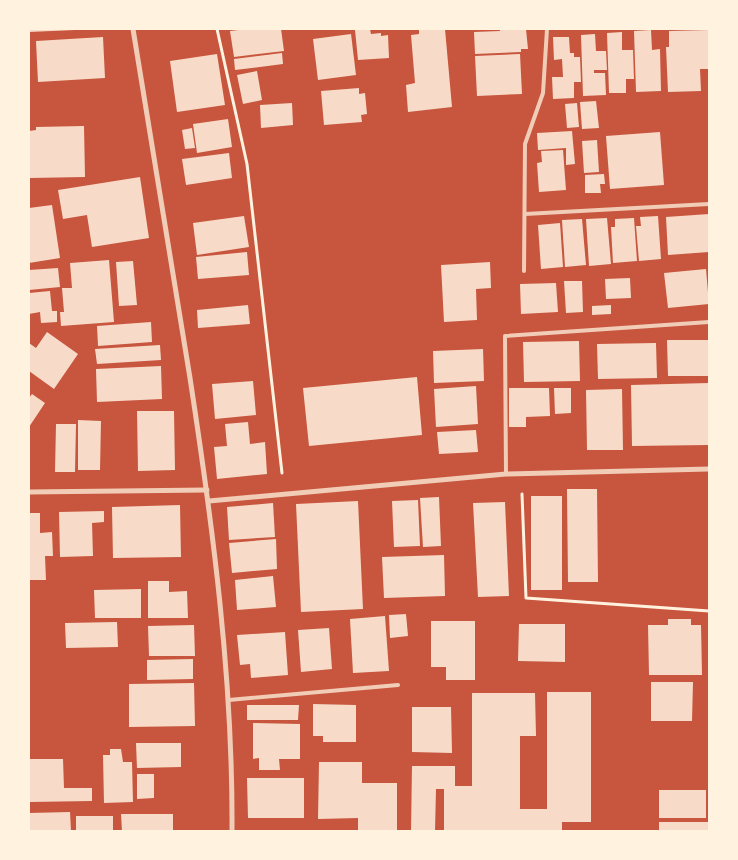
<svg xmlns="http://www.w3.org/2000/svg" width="738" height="860" viewBox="0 0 738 860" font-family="'Exo 2',sans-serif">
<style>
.building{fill:#f7dbc8}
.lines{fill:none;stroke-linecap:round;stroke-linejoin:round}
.path{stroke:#fff3e0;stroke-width:3}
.service{stroke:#f1ccb7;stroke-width:4}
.minor{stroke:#f1ccb7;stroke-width:5}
</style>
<rect width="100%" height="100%" fill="#c8553d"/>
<!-- building -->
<g class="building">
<polygon points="29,29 74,29 75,30 29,32"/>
<polygon points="247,29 281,29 284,51 234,57 230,31"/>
<polygon points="370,29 371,34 381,33 381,36 388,35 389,58 358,60 355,30"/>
<polygon points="419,29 445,29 452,107 408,112 406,85 415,83 411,35 419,34"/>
<polygon points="500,29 526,29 528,49 521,49 521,52 475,54 474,32 500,31"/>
<polygon points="651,30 652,50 660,49 661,91 636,92 634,31"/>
<polygon points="709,30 709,69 700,69 701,91 668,92 666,47 669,47 669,31"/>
<polygon points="622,32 622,50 633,50 634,79 626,79 626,93 609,93 607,33"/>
<polygon points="351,34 356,75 318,80 313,39"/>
<polygon points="595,34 596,51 606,51 607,70 594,70 594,73 605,73 606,95 583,96 581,35"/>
<polygon points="103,37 105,78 38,82 36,41"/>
<polygon points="553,37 569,37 570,53 574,53 574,57 580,57 581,82 574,82 574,98 553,99 552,77 563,77 562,59 554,60"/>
<polygon points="282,53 283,64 235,70 234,59"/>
<polygon points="217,54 225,105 177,112 170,61"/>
<polygon points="520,54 522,94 477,96 475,56"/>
<polygon points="257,71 262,100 243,104 237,75"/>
<polygon points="359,88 359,94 365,93 367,114 361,115 362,122 324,125 321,91"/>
<polygon points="596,101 599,128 582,129 580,102"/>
<polygon points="292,103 293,125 261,128 260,105"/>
<polygon points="577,103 579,127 567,128 565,104"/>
<polygon points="228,119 232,147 197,153 193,124"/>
<polygon points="84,126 85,177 29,178 29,131 36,130 36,127"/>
<polygon points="192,128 195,148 185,149 182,130"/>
<polygon points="572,131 575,164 566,165 566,148 538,150 537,133"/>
<polygon points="660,132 664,185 610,189 606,136"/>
<polygon points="597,140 599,172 584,173 582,141"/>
<polygon points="563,150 566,190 539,192 537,163 542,162 541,151"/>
<polygon points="229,153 232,178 186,185 182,159"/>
<polygon points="604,174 605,184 600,184 601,193 585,193 585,175"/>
<polygon points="140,177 149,238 92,247 87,215 63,219 58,190"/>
<polygon points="52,205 60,258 29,263 29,208"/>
<polygon points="709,214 709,252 668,255 666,217"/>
<polygon points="244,216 249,247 197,255 193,223"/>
<polygon points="658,216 661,259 639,261 636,226 641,226 640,217"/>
<polygon points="607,218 611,264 589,266 586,219"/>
<polygon points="634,218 637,261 613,263 611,227 615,227 615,219"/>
<polygon points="582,219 586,265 565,267 562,220"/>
<polygon points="560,223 563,267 541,269 538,225"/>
<polygon points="247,252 249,275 198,279 196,257"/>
<polygon points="109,260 114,322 61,326 60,312 64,312 62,288 72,288 70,263"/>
<polygon points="133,261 137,305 119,306 116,262"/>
<polygon points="490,262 491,288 476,289 477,320 444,322 441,265"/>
<polygon points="58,268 60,287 29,290 29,270"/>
<polygon points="706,269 709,304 668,308 664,273"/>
<polygon points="630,278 631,298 606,299 605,279"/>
<polygon points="564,281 582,281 583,312 566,313"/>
<polygon points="556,283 558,312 521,314 520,284"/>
<polygon points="50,291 52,311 57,311 57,322 41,323 40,312 29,314 29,293"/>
<polygon points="248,305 250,324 198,328 197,310"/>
<polygon points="611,305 611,314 592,315 592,306"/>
<polygon points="151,322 152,342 98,346 97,326"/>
<polygon points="47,332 78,354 54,389 29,371 29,343 36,348"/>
<polygon points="667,340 709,340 709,376 668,376"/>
<polygon points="579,341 580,381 524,382 523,342"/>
<polygon points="656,343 657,378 598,379 597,344"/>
<polygon points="160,345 161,360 97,364 95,349"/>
<polygon points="483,349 484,381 434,383 433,351"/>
<polygon points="161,366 162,399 97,402 96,369"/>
<polygon points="417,377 422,435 309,446 303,388"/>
<polygon points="253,381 256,415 215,419 212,384"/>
<polygon points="709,383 708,445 632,446 631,385"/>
<polygon points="476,386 478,424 436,427 434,389"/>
<polygon points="509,388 549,388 550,416 526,417 526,427 509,427"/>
<polygon points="554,388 571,388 571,413 555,414"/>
<polygon points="622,389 623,450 587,450 586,390"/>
<polygon points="32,394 45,403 29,427 29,398"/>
<polygon points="137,411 174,411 175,470 138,471"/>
<polygon points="78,420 101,421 100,470 78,470"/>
<polygon points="248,422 250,444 265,442 267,474 217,479 214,447 227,446 225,424"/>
<polygon points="56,424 76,424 75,472 55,472"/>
<polygon points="476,430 478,452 439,454 437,432"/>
<polygon points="567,489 597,489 598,582 568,582"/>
<rect x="531" y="496" width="31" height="94"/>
<polygon points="439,497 441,546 423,547 420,498"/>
<polygon points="418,500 420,546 394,547 392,501"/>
<polygon points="358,501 363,609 301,612 296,504"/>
<polygon points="505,502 509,596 478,597 473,503"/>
<polygon points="273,503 275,537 229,540 227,507"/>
<polygon points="180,505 181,557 113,558 112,507"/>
<polygon points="104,511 104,522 92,523 93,556 60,557 59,512"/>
<polygon points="29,513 40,513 40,533 52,532 53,556 45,556 46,580 29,580"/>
<polygon points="276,539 277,569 232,573 229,543"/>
<polygon points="444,555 445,596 384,598 382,557"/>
<polygon points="273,576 276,607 237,610 235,580"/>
<polygon points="148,581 169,581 169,592 187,591 188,618 148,618"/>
<polygon points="141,589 141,618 95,618 94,590"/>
<polygon points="406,614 408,636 390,638 389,615"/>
<polygon points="385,616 389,671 353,673 350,619"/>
<polygon points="668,619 691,619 691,625 701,625 702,675 649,675 648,625 668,625"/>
<polygon points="431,621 475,621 475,680 446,680 446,667 431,667"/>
<polygon points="117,622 118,647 66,648 65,623"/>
<polygon points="519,624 565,624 565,662 518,661"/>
<polygon points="194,625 195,656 149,656 148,626"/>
<polygon points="329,628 332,669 301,672 298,630"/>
<polygon points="285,632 288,675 251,678 250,664 240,665 237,635"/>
<polygon points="193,659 193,679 147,680 147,660"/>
<polygon points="651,682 693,682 692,721 651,721"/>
<polygon points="194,683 195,726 129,727 129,684"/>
<polygon points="547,692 591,692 591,822 562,822 562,831 444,831 444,789 436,789 435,831 411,831 412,766 455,766 455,786 472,786 472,693 535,693 536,736 520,736 520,809 547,809"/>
<polygon points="313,704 356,705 356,742 323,742 323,736 313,736"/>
<polygon points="247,705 299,705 298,720 247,720"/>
<polygon points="412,707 451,707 452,753 412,752"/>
<polygon points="253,723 300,724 300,759 279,759 280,770 259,770 259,758 253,759"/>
<polygon points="136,743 181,743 181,767 137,768"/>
<polygon points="110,749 121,749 123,762 132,762 133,802 104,803 103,755 110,755"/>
<polygon points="29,759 63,759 64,788 92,788 92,801 29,802"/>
<polygon points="319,762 362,762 362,783 397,783 397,831 358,831 358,818 318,819"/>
<polygon points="137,774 154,774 154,798 137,799"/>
<polygon points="247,778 304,778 304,818 248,818"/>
<rect x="659" y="790" width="47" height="28"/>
<polygon points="70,812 71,831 29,831 29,813"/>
<polygon points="121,814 173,814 173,831 122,831"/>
<rect x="76" y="816" width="37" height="15"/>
<rect x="659" y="822" width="50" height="9"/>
</g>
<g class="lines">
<!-- path -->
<g class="path">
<polyline points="217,29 247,164 282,473"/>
<polyline points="522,494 526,598 709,611"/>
</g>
<!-- service -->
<g class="service">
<polyline points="525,214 709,204"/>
<polyline points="524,271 525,144 543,93 547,29"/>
<polyline points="506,474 505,336 709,322"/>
<polyline points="229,700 398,685"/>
</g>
<!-- minor -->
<g class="minor">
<path d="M133 29C152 145 172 261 190 378 213 528 233 679 232 831"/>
<polyline points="29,492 207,490"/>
<polyline points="209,501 506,474 709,469"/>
</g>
</g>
<!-- border -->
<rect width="738" height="860" fill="none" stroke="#fff3e0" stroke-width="60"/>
</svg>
